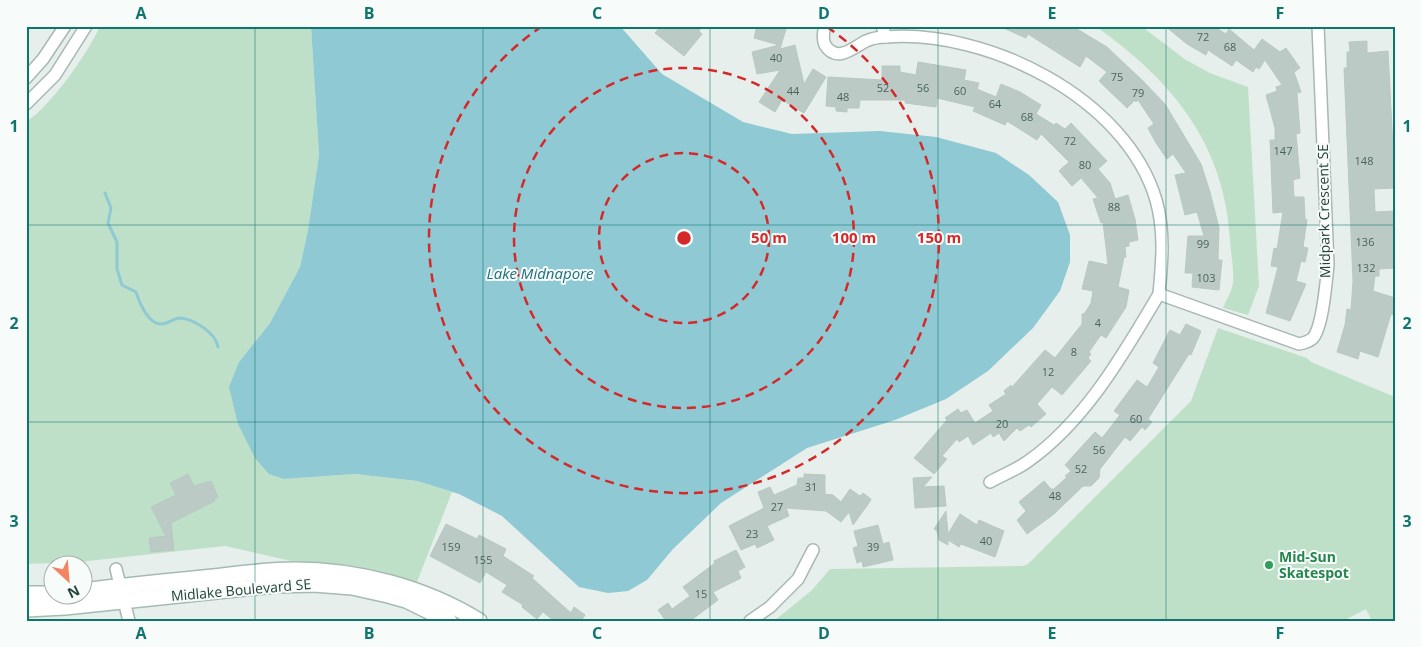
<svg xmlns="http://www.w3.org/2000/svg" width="1421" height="647" viewBox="0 0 1421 647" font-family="'Open Sans',sans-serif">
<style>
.green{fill:#bfe0c8}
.water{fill:#8ec9d4}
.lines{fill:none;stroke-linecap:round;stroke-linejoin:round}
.stream{stroke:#8ec9d4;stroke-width:3}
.building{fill:#bbcac4;stroke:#b8c9c2}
.street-casing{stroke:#a8b8b2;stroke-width:14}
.secondary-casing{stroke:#a4bbb3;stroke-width:18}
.street{stroke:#fff;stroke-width:11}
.secondary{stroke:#fff;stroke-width:15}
.grid{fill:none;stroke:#0f766e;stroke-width:1;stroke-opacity:0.55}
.ring{fill:none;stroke:#d62828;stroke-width:2.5;stroke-dasharray:9 6}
.leisure-dot{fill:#2e9e5b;stroke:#f7fbf9;stroke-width:2}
.labels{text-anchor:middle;stroke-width:4;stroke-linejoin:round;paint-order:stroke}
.number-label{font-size:11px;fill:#4a645c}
.street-label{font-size:14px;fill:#24423a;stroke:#f7fbf9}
.leisure-label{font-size:14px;font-weight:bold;fill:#27864d;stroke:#f7fbf9;text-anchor:start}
.water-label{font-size:15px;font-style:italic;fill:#1c6f80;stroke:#f7fbf9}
.centre{fill:#d62828;stroke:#f7fbf9;stroke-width:2.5}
.ring-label{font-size:15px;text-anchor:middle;font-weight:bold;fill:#d62828;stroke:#f7fbf9;stroke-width:4;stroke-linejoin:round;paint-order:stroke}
.neatline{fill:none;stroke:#0f766e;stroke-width:2}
.grid-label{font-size:16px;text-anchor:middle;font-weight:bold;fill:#0f766e}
</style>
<rect width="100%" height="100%" fill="#e6efeb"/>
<!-- green -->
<g class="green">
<path d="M100 26H311L319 155 308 230 300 267 270 323 239 362 284 479 355 474 417 481 452 492 417 582 291 561 225 546 79 562 26 564V122C51 106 88 53 100 26Z"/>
<path d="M1095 26H1141L1186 60 1210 73 1248 87 1259 286 1248 315 1223 308C1226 300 1232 291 1233 283 1234 269 1231 254 1230 241 1225 144 1172 80 1095 26Z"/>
<polygon points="1218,328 1307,358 1311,362 1395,397 1395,621 1372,621 1366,609 1343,621 774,621 812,590 830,569 1023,566 1028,564 1191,401"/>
</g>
<!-- water -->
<polygon class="water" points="311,26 620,26 662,74 743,122 792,134 880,131 936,137 996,153 1029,175 1058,202 1070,235 1070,262 1060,291 1033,328 988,371 946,399 895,420 807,448 721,503 673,549 647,580 628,591 608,593 579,587 502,516 459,494 417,481 355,474 284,479 269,474 255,458 238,424 229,387 239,362 270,323 300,267 308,230 319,155"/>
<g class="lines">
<!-- stream -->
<path class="stream" d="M105 193 111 208 108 223 117 242V269L122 285 136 292C139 302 148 324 161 324 168 324 174 318 180 318 194 319 216 333 218 347"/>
</g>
<!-- building -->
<g class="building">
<polygon points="661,26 702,26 699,31 702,34 684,56 655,33"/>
<polygon points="757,26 787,26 780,49 795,45 804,84 813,69 826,77 804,113 782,100 775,112 759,102 780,70 757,74 752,52 779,45 754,38"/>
<polygon points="999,26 1072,26 1107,47 1142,80 1165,104 1201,164 1210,192 1219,228 1218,260 1222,260 1219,290 1192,287 1193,273 1185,273 1188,236 1204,236 1197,212 1185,215 1175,175 1186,173 1173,154 1167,159 1156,143 1148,128 1154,124 1138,100 1136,102 1135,100 1127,108 1099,81 1107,72 1086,56 1080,67 1028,34 1026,38"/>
<polygon points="1165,26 1213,26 1226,34 1229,29 1254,50 1262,39 1280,52 1286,48 1300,68 1294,72 1301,92 1297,93 1300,133 1296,134 1300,178 1293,180 1294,197 1304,197 1305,219 1307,220 1303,247 1308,248 1305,262 1301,261 1296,281 1306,284 1290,321 1266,313 1278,267 1271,266 1274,248 1277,249 1283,212 1273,213 1270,140 1275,140 1275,128 1266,95 1277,91 1276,87 1282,85 1265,60 1259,69 1256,67 1253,72 1236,60 1232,66 1208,50 1206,55 1187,44"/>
<polygon points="1367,41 1367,53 1388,51 1395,188 1374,189 1375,212 1395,211 1395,268 1379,269 1379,276 1375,276 1373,291 1395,298 1395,315 1391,314 1378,357 1360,351 1358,359 1337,352 1345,325 1347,309 1351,310 1353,281 1344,68 1347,68 1347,52 1350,52 1349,42"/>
<polygon points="918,62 966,70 964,80 979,83 977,89 996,97 1001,84 1020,92 1041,105 1036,114 1054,125 1056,123 1065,129 1071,123 1107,161 1098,169 1110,183 1115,199 1128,195 1135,219 1138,240 1129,242 1129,246 1125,247 1126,257 1124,257 1118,287 1129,290 1126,307 1106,338 1101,335 1089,352 1091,354 1088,358 1091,361 1062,395 1052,387 1037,404 1046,414 1031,427 1029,425 1020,431 1017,428 1004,441 999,433 993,437 991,433 973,445 968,436 959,442 957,439 942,456 947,459 934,474 914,458 947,420 945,418 958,409 961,413 967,410 975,423 993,411 989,405 1006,394 1004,391 1011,385 1012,387 1045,350 1055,358 1082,324 1082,314 1085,313 1091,303 1093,291 1082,289 1089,261 1108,265 1103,222 1101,223 1093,199 1098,198 1081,178 1072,186 1059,171 1069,162 1041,134 1037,140 1007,121 1005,125 973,111 975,107 937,98 936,107 905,103 905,100 860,100 859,108 847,108 847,112 836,111 836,107 826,106 828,77 882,80 882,66 900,66 900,72 916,75"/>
<polygon points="1186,324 1201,331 1191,355 1189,354 1148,419 1152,422 1145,430 1142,427 1130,441 1125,437 1100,469 1099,478 1091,486 1083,486 1054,514 1027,534 1017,520 1026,511 1019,502 1044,481 1051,489 1054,489 1067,477 1065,476 1071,471 1065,465 1095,432 1102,438 1120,415 1114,411 1137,380 1147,387 1159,367 1153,363 1170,330 1180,335"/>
<polygon points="188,474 194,486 211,481 218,497 214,499 215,501 171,523 174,550 151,552 149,538 166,536 151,507 176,495 170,483"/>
<polygon points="804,474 825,475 825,494 833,495 841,502 850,489 860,496 863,493 871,499 869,503 853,525 849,512 841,522 826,511 786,508 789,516 767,526 774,540 757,548 755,544 741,550 729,526 764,508 758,492 770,487 774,495 797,485 798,478 804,478"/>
<polygon points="932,477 923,487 944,486 946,506 915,508 913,478"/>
<polygon points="946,511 948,534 960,514 977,525 979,520 1004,531 995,557 961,544 959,547 948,540 948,545 939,540 937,531 934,529"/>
<polygon points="446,524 477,539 479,535 506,549 503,556 534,576 532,578 571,613 574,607 585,615 581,621 554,621 543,612 537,619 522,607 523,605 502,592 507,585 486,572 480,583 430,556"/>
<polygon points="878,525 883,544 889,542 893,560 863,567 862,561 857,563 853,548 858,546 854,531"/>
<polygon points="736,550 745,567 738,571 741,578 713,592 718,600 690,621 666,621 658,610 668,603 672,609 690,596 683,587 715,563 714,561"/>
</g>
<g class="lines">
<defs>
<g id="street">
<path d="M825 26C823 33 822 39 825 45 837 64 854 47 866 41 873 38 879 37 886 37"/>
<path d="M882 26 886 37C987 29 1126 98 1156 200 1165 231 1162 263 1159 294L1299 344C1304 343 1309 342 1313 338 1323 326 1326 282 1328 265L1318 26"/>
<polyline points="26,78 43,59 65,26"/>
<polyline points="26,104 55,75 86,26"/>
<path d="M990 482C1002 475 1016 470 1027 462 1085 422 1124 353 1159 294"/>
<polyline points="116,569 129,621"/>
<polyline points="750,621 770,607 798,579 813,550"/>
</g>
<g id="secondary">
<path d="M82 591C123 586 163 582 203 578 233 575 264 570 294 570 357 570 424 587 479 621"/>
<polyline points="26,594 52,594"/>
<polyline points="26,609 65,607 275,585 314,584 352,587 388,595 406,600 449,621"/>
</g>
</defs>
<!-- street casing -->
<use href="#street" class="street-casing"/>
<!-- secondary casing -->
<use href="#secondary" class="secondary-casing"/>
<!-- street -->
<use href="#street" class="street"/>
<!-- secondary -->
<use href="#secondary" class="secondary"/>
</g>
<!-- grid -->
<path class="grid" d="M255 26V621M483 26V621M710 26V621M938 26V621M1166 26V621M26 225H1395M26 422H1395"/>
<!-- distance rings -->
<g class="ring">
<circle cx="684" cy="238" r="85"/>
<circle cx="684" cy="238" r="170"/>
<path d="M827 27A255 255 0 1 1 541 27"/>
</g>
<!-- markers -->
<circle class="leisure-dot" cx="1269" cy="565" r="5"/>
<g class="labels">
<!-- number labels -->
<g class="number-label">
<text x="1203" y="41">72</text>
<text x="1230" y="51">68</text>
<text x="776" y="62">40</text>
<text x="1117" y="81">75</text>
<text x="883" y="92">52</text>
<text x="923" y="92">56</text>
<text x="793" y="95">44</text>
<text x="960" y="95">60</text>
<text x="1138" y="97">79</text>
<text x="843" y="101">48</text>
<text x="995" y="108">64</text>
<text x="1027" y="121">68</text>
<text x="1070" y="145">72</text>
<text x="1283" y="155">147</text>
<text x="1364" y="165">148</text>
<text x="1085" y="169">80</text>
<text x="1114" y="211">88</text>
<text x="1365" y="246">136</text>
<text x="1203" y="248">99</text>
<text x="1366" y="272">132</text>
<text x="1206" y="282">103</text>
<text x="1098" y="327">4</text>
<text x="1074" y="356">8</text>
<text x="1048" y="376">12</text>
<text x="1136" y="423">60</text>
<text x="1002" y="428">20</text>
<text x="1099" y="454">56</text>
<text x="1081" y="473">52</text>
<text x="811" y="491">31</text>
<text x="1055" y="500">48</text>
<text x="777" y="511">27</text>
<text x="752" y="538">23</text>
<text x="986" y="545">40</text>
<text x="451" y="551">159</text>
<text x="873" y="551">39</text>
<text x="483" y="564">155</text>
<text x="701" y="598">15</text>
</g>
<!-- street labels -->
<g class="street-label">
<text transform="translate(1324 211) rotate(-91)" y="5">Midpark Crescent SE</text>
<text transform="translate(241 590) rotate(-5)" y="5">Midlake Boulevard SE</text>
</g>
<!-- leisure labels -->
<g class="leisure-label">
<text x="1279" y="562">Mid-Sun<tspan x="1279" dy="16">Skatespot</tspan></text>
</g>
<!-- water labels -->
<g class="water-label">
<text x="540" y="279">Lake Midnapore</text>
</g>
</g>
<circle cx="684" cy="238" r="8" class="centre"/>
<g class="ring-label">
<text x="769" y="243">50 m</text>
<text x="854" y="243">100 m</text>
<text x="939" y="243">150 m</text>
</g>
<!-- border -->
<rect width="1421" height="647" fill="none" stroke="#f7fbf9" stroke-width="55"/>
<!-- north arrow -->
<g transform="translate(68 580) rotate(154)"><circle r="24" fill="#f7fbf9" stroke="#a3b1ad"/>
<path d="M0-4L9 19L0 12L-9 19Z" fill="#f4845f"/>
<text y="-8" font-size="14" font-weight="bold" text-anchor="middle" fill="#24423a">N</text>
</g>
<rect x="28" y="28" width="1366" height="592" class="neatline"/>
<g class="grid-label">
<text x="141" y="19">A</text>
<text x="369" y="19">B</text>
<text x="597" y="19">C</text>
<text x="824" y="19">D</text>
<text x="1052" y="19">E</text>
<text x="1280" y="19">F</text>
<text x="14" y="132">1</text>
<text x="1407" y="132">1</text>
<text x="14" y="329">2</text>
<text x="1407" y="329">2</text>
<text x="14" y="527">3</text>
<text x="1407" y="527">3</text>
<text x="141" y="639">A</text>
<text x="369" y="639">B</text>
<text x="597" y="639">C</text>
<text x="824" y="639">D</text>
<text x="1052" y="639">E</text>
<text x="1280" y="639">F</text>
</g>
</svg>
